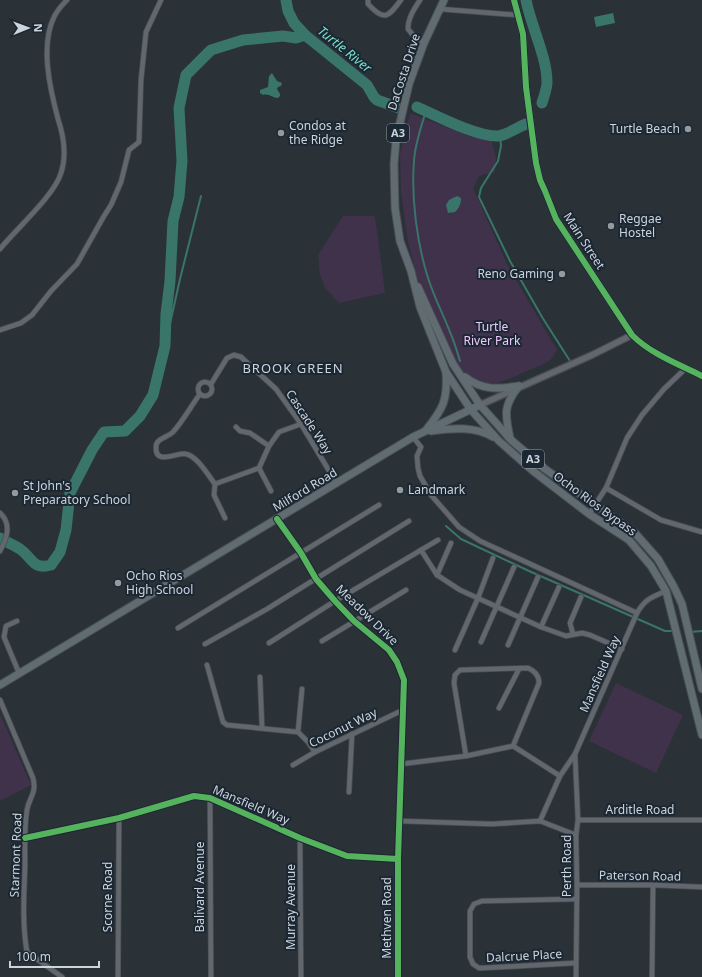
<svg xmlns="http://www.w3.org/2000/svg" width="702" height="977" viewBox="0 0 702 977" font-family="'Noto Sans',sans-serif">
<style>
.green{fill:#40324a}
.water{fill:#39756a}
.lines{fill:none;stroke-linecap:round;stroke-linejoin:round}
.stream{stroke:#39756a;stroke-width:2}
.river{stroke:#39756a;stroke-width:11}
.minor-casing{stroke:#484e54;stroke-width:6}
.tertiary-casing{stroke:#484e54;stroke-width:8}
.primary-casing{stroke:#484e54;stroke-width:9}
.minor{stroke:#62676d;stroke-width:4.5}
.tertiary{stroke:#62676d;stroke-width:5.5}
.primary{stroke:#606c71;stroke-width:7}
.cycleway-casing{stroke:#1b2733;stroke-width:8}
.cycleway{stroke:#56b35d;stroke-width:6}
.poi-dot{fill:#939ba2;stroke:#1b2733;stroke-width:1.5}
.labels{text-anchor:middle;stroke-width:4;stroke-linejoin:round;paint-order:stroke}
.shield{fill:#1b2733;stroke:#97a0a9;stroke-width:1}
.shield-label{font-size:11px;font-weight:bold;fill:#ccd4dc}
.street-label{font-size:12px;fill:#ccd4dc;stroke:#1b2733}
.poi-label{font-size:12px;fill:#ccd4dc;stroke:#1b2733;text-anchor:start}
.park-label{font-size:12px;fill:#eec9fe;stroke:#1b2733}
.water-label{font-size:13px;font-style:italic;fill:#7ae0cb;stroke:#1b2733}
.neighbourhood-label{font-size:13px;letter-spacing:1px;fill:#ccd4dc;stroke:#1b2733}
</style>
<rect width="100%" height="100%" fill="#2a3137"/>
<!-- green -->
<g class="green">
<path d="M410 113 472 137 491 139 496 157 495 172 479 176 473 188 508 266 557 350C555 353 553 358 550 360 544 365 534 368 527 371 497 385 480 392 455 364L420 289 408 242 401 193 400 154Z"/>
<polygon points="343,216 375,216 385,293 339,303 325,288 320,275 318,255"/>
<polygon points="616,683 683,715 656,773 589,741"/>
<polygon points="0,714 31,785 0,801"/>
</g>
<!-- water -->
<g class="water">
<polygon points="613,13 615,23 596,27 594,17"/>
<path d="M272 73 277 81 282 83 281 86 278 87 277 89 280 94V96L278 98C272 98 269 93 263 95L260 93V90L268 87 269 76Z"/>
<path d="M457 196 461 198C461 204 459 208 455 212L448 213 446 205 449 200Z"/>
</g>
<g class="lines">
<!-- stream -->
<g class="stream">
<path d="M426 111C421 127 415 144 414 161 411 198 417 243 428 278 434 297 443 314 450 332 454 341 457 351 460 361"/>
<polyline points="500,136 501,146 498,161 481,188 479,197 510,261 542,317 570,361"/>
<polyline points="165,346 180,279 201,196"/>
<polyline points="446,526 461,539 529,571 665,631 674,631"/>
<polyline points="690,632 702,631"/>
</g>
<!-- river -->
<g class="river">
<polyline points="286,0 288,11 294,23 305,35 367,85 374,97 377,100 399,108"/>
<path d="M526 0C531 26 547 57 547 82 547 89 544 96 542 103"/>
<path d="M417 107C437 116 477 137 498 136 507 135 518 127 526 124"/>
<path d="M0 538C6 542 14 545 20 549 33 558 32 570 51 565L60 552 66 530 70 493 92 450 104 432 125 431 140 416 153 395 165 346 166 314 170 281 173 221 179 197 182 161 179 108 186 75 211 50 243 40 283 36 296 38 305 35"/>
</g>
<defs>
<g id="minor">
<path d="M368 0V4C385 22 388 17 401 0"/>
<path d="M420 0C414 9 408 18 408 29L413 35 424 43"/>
<polyline points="440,9 518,15"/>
<path d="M0 249C16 229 54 196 61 173 67 155 64 137 58 119 50 89 40 46 54 17 57 11 62 5 67 0"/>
<polyline points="0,330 21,323 32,315 51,291 77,264 104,216 111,205 121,182 129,150 139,142 141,80 146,32 161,0"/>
<circle cx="205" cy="389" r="7"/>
<polyline points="211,384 227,358 234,355 241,357 276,389 301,424 337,484"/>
<path d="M200 394C191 406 183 421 173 432 167 438 156 438 156 447 155 466 177 452 186 454 197 456 208 475 215 484"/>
<polyline points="236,427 240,431 250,433 269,446"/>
<polyline points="413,437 421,447 417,456 418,468 420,476 431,495 459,527 480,541 637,613"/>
<polyline points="259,468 271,491"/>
<polyline points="215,484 259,468 269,446 279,432 301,424"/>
<polyline points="215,484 214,495 225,518"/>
<polyline points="606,488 661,520 702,532"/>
<path d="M0 513C12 524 7 538 0 551"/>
<polyline points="589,514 606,488 627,438 642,415 664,389 686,368"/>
<polyline points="277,519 301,553 316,579 335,601 354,621 389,650 397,662 404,680 398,859 398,977"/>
<polyline points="451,543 437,575 460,590 541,627 566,636 582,633 590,635 622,649"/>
<polyline points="421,550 437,575"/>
<polyline points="17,621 6,626 4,637 19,673"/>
<polyline points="541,627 559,587"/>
<polyline points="178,628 379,505"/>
<polyline points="573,634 570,623 581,597"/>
<polyline points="322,641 406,590"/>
<polyline points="481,642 514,567"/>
<polyline points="269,643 335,601 438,540"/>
<polyline points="205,644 267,609 409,521"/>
<polyline points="508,645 538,577"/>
<polyline points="455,650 478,598 493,558"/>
<polyline points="207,665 223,722 227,725 298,732 308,742 315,752"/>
<polyline points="260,677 262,727"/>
<path d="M0 700 33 778C37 794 29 797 27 810 24 828 25 848 25 866 24 895 22 924 27 952L62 977"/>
<polyline points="499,708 519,669"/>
<polyline points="298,732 302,689"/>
<polyline points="575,754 578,820 576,835 577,885 576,977"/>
<path d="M466 756 454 683 455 675 460 670 528 668C535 671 539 675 539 683L513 746"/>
<polyline points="401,764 466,756 513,746 560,776"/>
<polyline points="293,765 315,752 403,710"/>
<polyline points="349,792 352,734"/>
<polyline points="210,798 211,977"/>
<polyline points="578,820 702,820"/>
<polyline points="400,821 492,824 540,821 576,835"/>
<path d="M540 821 560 776 575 754 637 613C645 599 652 597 666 591"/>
<polyline points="25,838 119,818 194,796 210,798 300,838 347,856 398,859"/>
<polyline points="300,838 301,977"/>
<polyline points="577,885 653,885 702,887"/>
<polyline points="575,963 483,968 479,968 473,964 470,957 470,911 474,904 482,901 577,899"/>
<polyline points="118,977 119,818"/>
<polyline points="652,977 653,885"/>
</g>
<g id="tertiary">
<path d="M514 0 523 34 526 87 536 163 540 180 545 191 556 219 632 335C651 354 678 364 702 376"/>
<polyline points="480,405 592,355 632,335"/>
</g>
<g id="primary">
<polyline points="444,0 424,43 409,84 396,140 394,164 395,208 400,241 411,271 420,307 446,372 471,410 499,441 533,471 589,514 629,540 651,566 666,591 702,735"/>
<polyline points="418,287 453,364 480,405 497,424 510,439 545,469 635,533 658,559 674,587 682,604 702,689"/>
<path d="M465 377C483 391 498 389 519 386"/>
<path d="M426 430C443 409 448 400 446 372"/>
<path d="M431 431C452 428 475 426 493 437"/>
<path d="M510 438C505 414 503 406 519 386"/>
<polyline points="0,685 413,437 480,405"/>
</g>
</defs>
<!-- minor casing -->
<use href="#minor" class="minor-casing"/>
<!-- tertiary casing -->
<use href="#tertiary" class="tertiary-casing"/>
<!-- primary casing -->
<use href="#primary" class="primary-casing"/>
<!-- minor -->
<use href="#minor" class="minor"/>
<!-- tertiary -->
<use href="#tertiary" class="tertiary"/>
<!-- primary -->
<use href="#primary" class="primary"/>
<defs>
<g id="cycleway">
<path d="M514 0 523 34 526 87 536 163 540 180 545 191 556 219 632 335C651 354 678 364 702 376"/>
<polyline points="277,519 301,553 316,579 335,601 354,621 389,650 397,662 404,680 398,859 398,977"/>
<polyline points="25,838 119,818 194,796 210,798 300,838 347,856 398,859"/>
</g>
</defs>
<!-- cycleway casing -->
<use href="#cycleway" class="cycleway-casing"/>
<!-- cycleway -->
<use href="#cycleway" class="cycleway"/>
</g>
<!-- markers -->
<g class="poi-dot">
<circle cx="688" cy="129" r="4"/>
<circle cx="281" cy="133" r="4"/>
<circle cx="611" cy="226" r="4"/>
<circle cx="562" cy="274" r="4"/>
<circle cx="400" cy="490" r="4"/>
<circle cx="15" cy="493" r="4"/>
<circle cx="118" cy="583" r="4"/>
</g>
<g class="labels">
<!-- shield labels -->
<g class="shield">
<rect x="387" y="124" width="22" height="18" rx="3"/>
<rect x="522" y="450" width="22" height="18" rx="3"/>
</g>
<g class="shield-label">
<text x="398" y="137">A3</text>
<text x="533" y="463">A3</text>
</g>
<!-- street labels -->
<g class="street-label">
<text transform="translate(404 72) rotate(-72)" y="4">DaCosta Drive</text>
<text transform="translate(584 241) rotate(57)" y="4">Main Street</text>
<text transform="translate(309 422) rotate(57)" y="4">Cascade Way</text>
<text transform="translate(305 490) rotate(-31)" y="4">Milford Road</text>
<text transform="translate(595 504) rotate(36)" y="4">Ocho Rios Bypass</text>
<text transform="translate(367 615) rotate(44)" y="4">Meadow Drive</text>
<text transform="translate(600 674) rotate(-66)" y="4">Mansfield Way</text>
<text transform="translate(343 728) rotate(-26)" y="4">Coconut Way</text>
<text transform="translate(251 805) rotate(23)" y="4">Mansfield Way</text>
<text x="640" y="814">Arditle Road</text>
<text transform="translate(16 855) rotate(-88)" y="4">Starmont Road</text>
<text transform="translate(567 866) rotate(-90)" y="4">Perth Road</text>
<text transform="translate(640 876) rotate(1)" y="4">Paterson Road</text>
<text transform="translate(200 887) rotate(-90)" y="4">Balivard Avenue</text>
<text transform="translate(108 897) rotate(-90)" y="4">Scorne Road</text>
<text transform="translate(291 907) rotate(-90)" y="4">Murray Avenue</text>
<text transform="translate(387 918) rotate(-90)" y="4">Methven Road</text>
<text transform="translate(524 956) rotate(-3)" y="4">Dalcrue Place</text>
</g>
<!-- poi labels -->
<g class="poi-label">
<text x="289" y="130">Condos at<tspan x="289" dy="14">the Ridge</tspan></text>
<text x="680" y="133" text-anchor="end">Turtle Beach</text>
<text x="619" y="223">Reggae<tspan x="619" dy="14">Hostel</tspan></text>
<text x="554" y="278" text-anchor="end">Reno Gaming</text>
<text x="23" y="490">St John's<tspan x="23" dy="14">Preparatory School</tspan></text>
<text x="408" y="494">Landmark</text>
<text x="126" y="580">Ocho Rios<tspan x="126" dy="14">High School</tspan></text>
</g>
<!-- park labels -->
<g class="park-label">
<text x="492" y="331">Turtle<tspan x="492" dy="14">River Park</tspan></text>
</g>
<!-- water labels -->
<g class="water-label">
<text transform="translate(345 49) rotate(39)" y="5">Turtle River</text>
</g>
<!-- neighbourhood labels -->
<g class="neighbourhood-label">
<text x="293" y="373">BROOK GREEN</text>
</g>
</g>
<!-- north arrow -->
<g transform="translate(28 28) rotate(89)" stroke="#1b2733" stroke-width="3" paint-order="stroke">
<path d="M0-3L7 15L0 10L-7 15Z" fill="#ccd4dc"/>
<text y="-6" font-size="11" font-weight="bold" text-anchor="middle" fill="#ccd4dc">N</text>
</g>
<!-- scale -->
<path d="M10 961v6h89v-6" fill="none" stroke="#ccd4dc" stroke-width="2"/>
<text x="16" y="961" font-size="12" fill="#ccd4dc" stroke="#1b2733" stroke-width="3" paint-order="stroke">100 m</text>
</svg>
